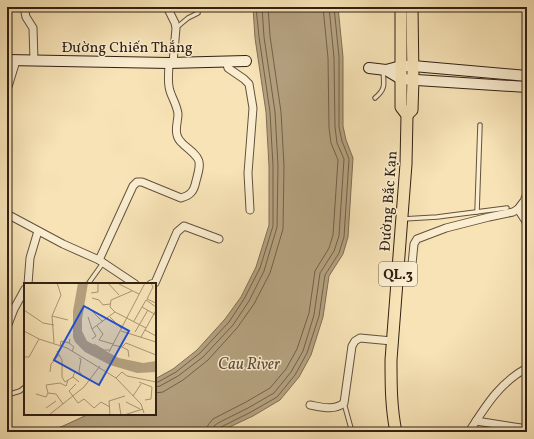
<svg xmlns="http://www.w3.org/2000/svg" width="534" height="439" viewBox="0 0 534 439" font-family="Vollkorn,serif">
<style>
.water{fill:#b4a17f;stroke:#806d54}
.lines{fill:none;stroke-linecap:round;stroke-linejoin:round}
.shore{stroke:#726049;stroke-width:1}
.service-casing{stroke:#62513c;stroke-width:5.5}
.minor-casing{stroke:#62513c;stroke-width:9}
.secondary-casing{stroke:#312013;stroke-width:12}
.trunk-casing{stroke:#312013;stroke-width:13}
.service{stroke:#faedd0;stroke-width:3.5}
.minor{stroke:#faedd0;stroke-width:7}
.secondary{stroke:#faedd0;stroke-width:10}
.trunk{stroke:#f7e3b6;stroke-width:11}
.labels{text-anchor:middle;stroke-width:3;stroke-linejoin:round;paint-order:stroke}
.shield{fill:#faedd0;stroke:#6d5e4c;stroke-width:1}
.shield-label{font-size:14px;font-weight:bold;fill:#312013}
.street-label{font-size:15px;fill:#312013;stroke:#faedd0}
.water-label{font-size:16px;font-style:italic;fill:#5f4d39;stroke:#faedd0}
.inset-road{fill:none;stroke:#a89575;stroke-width:1}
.view{fill:#1d4ed8;fill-opacity:0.15;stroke:#1d4ed8;stroke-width:2}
.inset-edge{fill:none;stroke:#312013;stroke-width:2}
</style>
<rect width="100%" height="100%" fill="#f7e3b6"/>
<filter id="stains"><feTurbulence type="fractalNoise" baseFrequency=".005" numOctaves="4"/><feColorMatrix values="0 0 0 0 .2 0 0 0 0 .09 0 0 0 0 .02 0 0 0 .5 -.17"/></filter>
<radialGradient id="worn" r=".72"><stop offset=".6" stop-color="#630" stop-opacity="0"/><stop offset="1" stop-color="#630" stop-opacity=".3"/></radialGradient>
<!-- water -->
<polygon class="water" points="253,7 338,7 343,57 343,126 346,140 353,158 348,237 343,254 329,276 323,317 311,355 299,377 280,400 253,416 219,432 45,432 63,426 89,414 155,414 155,379 173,369 197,350 225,319 241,297 256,267 269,225 269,166 266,112 255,38"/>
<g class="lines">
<!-- shore -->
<g class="shore">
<polyline points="155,382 158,382 176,372 200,353 229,322 244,299 260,268 273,226 273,166 270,112 259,37 256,7"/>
<polyline points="155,387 160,386 178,376 203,357 233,325 249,301 264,271 277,227 278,166 275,112 264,37 262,7"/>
<polyline points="155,393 163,392 183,380 208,360 237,328 254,304 270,273 283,229 284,166 281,112 270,36 268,7"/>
<polyline points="207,432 208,425 213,419 246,402 270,388 286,369 297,349 309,313 315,271 329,248 333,235 338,160 331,143 329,128 328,58 323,7"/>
<polyline points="213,432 214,426 218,423 248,408 274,393 291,372 303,351 314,315 320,273 334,251 339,236 344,159 337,143 335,127 334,58 329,7"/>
<polyline points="218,432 219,429 221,427 251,412 277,397 295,375 307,353 319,316 325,275 339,253 344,237 349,159 342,141 339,127 339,57 334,7"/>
</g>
<defs>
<g id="service">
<polyline points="176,28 188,18 198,13"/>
<path d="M375 98C386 89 384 84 383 71"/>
<polyline points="477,212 480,125"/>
<polyline points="403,219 437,217 507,208"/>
<polyline points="88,284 103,263"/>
<polyline points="7,395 20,391 25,387"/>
<polyline points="344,403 352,432"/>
</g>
<g id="minor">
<polyline points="24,7 26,17 33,28 34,61"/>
<polyline points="167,7 175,23 176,28 173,63"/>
<polyline points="226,61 228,68 244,79 249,84 253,108 248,173 250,210"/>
<polyline points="7,90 16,61"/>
<polyline points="518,209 527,223"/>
<polyline points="7,214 63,244 99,260 135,284"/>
<path d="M99 260 133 186 137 182H142L181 198C191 195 194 191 196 181 202 160 201 159 184 145 181 142 178 140 177 135 175 128 178 121 178 114 177 105 172 98 170 91 167 82 169 72 169 63"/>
<polyline points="397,277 407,276 411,274 414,244 417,239 446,228 489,217 513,212 518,209 524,201 527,194"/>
<polyline points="28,284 30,258 38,231"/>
<polyline points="151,284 155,283 177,232 184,226 219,239"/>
<polyline points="7,327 14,309 25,289"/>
<path d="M310 405C321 407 334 411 344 403L352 346 355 341 360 338 392 341"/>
<polyline points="476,421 521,428 527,430"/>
<path d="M469 432C485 407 500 382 527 368"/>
</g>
<g id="secondary">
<polyline points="7,60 169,63 246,61"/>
<polyline points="369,68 386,70 401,66 413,66 527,76"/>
<polyline points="386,70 401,79 527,87"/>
</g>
<g id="trunk">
<polyline points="407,115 412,110 413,79 412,7"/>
<path d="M396 432C391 408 391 384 391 360L406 164 407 115 401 107V7"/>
</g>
</defs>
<!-- service casing -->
<use href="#service" class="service-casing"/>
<!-- minor casing -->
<use href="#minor" class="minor-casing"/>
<!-- secondary casing -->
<use href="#secondary" class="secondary-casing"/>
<!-- trunk casing -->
<use href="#trunk" class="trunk-casing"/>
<!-- service -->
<use href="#service" class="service"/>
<!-- minor -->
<use href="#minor" class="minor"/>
<!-- secondary -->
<use href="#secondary" class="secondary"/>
<!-- trunk -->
<use href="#trunk" class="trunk"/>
</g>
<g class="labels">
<!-- shield labels -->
<rect class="shield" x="379" y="262" width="38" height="24" rx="3"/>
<g class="shield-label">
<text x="398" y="279">QL.3</text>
</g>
<!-- street labels -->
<g class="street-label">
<text x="127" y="52">Đường Chiến Thắng</text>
<text transform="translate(388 201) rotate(-86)" y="5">Đường Bắc Kạn</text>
</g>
<!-- water labels -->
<g class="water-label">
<text x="249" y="369">Cau River</text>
</g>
</g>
<!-- overview -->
<g transform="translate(24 283)">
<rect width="132" height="132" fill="#f7e3b6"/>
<path d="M54 0H64L58 36V48L63 58 95 75 119 80 132 78V89L113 90 86 82 61 69 51 59 49 54V28Z" fill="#b4a17f"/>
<path class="inset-road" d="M84 0 95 12M127 0 129 4 123 16 132 20M95 1 115 11M108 8 87 17 86 24 91 29 122 45M67 10 74 9V0M68 15 75 17 79 22 86 21M64 24 79 39M118 24 132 32M0 27 19 40 30 42M28 33 44 37M64 34 68 46M86 34 98 46M110 38 122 17 132 24M73 43 79 51 75 57 89 61M121 47 132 53M0 48 15 56 43 65 92 95 117 121 120 130M97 48 132 59M111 49 124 27M117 54 132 27M46 56 45 60 50 64 48 68M68 56 72 53 68 46 91 29M30 60 28 33 37 12 33 0M70 61 80 67H86M89 62 98 64 102 60 132 72M36 63 37 58 45 60M98 64 104 67 105 74M33 68 38 77V94L41 99 44 97M85 69 121 0M0 74H5L15 56M55 75 57 76 55 88 59 94M51 88 49 94 55 99M26 89 27 81 35 72M92 95 98 89 103 93 132 99M115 99 128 104 127 116 121 117M52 101 45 108 54 120 60 116 70 125 77 119 86 124M12 111 22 114 24 110M109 113 117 101M102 119 116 126M95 120 97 132M39 121 32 111 24 110 22 102 36 100 42 103 44 97 49 94M22 125 32 118M25 132 60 104 76 83M86 132 85 118 101 113M100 132 119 126"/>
<path class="view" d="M60 23 105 48 75 102 30 77Z"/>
<rect width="132" height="132" class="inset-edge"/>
</g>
<!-- margin -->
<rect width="534" height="439" fill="none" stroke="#f7e3b6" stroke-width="24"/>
<rect x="8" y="8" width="518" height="423" fill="none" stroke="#312013" stroke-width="2"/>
<rect x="12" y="12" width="510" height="415" fill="none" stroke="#312013"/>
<rect width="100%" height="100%" filter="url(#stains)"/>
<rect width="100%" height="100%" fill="url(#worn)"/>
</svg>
